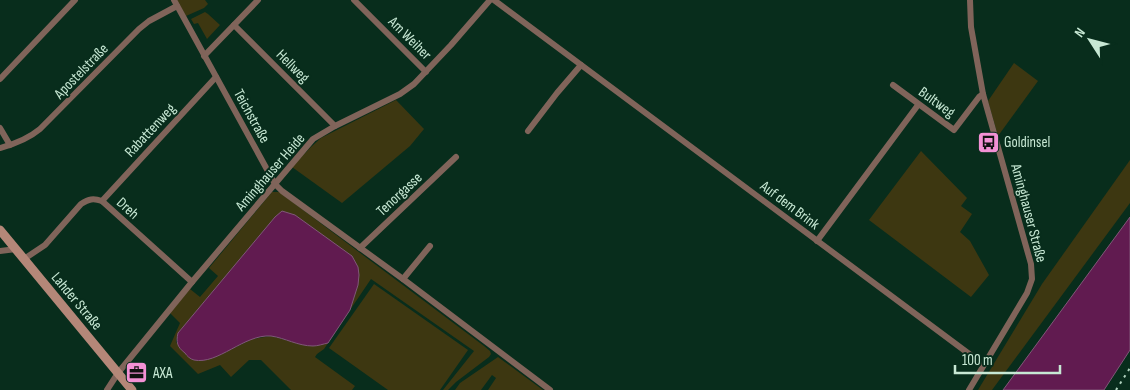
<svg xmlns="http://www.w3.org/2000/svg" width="1130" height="390" viewBox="0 0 1130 390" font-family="'Sofia Sans Condensed',sans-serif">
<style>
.green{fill:#3d3711}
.water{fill:#611b50;stroke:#805878}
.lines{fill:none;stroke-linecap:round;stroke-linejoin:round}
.street{stroke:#80645a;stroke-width:6}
.secondary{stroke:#b48778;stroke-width:9}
.rail{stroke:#afd1bd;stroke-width:2;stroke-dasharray:2.5 5;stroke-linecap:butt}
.labels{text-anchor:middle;stroke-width:4;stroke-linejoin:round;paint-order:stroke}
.street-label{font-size:15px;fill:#c7e8d4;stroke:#082d1c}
.poi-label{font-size:15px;fill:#c7e8d4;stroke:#082d1c;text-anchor:start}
</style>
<rect width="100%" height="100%" fill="#082d1c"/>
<!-- green -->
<g class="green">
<polygon points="177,0 205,0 208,4 204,8 186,16"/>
<polygon points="205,12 208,14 220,25 207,39 198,23 194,24 191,19"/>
<polygon points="1014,63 1038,81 998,136 988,101"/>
<polygon points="396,100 424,129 410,146 342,203 292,167 311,147 321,138"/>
<polygon points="921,151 967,198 961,206 972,214 960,232 970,241 989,275 971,297 869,220"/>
<polygon points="1130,160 1130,203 992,390 978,390 1042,284"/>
<polygon points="272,192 279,192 484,346 490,351 491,354 489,357 456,382 448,390 443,390 474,351 371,279 350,310 358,285 275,217 178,333 176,342 192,359 204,360 222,354 252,339 271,336 300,344 312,346 328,343 324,349 317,354 315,357 355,386 352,390 291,390 261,360 249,360 231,377 220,365 198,374 170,346 180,323 170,313 190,289 200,297 218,276 209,268"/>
<polygon points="374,284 468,350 440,390 388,390 329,348"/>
<polygon points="498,357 543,390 488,390 496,378 492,375 481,390 455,390 460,383"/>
</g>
<!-- water -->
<g class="water">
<path d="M282 211 295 215 352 256 358 267 359 275 358 285 350 310 328 343C323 344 318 346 313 346 298 346 285 338 271 336 244 334 218 365 194 360 190 359 187 356 185 353 177 347 176 342 178 333L275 217Z"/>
<polygon points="1130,217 1130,350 1104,390 1003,390"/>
</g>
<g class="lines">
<!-- street -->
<g class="street">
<polyline points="174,0 275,184 282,191 403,279 550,390"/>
<polyline points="354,0 426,72"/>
<polyline points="494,0 984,365"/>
<polyline points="234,25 335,126"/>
<polyline points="204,56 258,0"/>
<polyline points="0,79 75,0"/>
<polyline points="893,85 954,130 979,97 983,94"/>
<polyline points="0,128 10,145"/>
<polyline points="528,131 557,93 581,65"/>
<path d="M0 148C15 144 28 139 40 129L139 29 149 21 177 6"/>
<polyline points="102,201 216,77"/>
<polyline points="817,241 918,105"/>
<polyline points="360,248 456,157"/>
<polyline points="0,251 16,249"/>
<path d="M24 259 45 245 81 204C89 199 93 198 102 201L192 282"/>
<polyline points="403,279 430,246"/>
<polyline points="107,390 118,373 192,282 313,139 335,126 400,94 414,84 451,45 490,0"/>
<polyline points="969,390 1027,293 1032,279 1031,264 983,94 971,27 970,0"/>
</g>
<!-- secondary -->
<polyline class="secondary" points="0,230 132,390"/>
<!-- rail -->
<polyline class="rail" points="1116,390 1130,368"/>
</g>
<!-- icons -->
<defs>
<symbol id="bus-square" viewBox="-11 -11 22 22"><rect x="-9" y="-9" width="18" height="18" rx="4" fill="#f391d5" stroke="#082d1c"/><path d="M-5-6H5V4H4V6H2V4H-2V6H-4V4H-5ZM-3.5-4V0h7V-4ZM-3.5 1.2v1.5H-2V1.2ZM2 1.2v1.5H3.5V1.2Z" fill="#111"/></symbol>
<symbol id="office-square" viewBox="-11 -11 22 22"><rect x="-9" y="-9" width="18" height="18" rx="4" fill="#f391d5" stroke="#082d1c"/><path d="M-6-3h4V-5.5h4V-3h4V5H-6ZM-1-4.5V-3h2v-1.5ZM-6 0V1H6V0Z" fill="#111"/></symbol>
</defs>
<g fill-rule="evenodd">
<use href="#bus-square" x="976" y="130" width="25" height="25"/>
<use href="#office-square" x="124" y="360" width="25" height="25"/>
</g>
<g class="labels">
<!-- street labels -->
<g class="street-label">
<text transform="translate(410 38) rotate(45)" y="5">Am Weiher</text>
<text transform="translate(293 66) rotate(45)" y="5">Hellweg</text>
<text transform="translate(81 71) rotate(-46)" y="5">Apostelstraße</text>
<text transform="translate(937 102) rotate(36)" y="5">Bultweg</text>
<text transform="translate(252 116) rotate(61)" y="5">Teichstraße</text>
<text transform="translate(150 130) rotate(-47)" y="5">Rabattenweg</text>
<text transform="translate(270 172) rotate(-49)" y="5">Aminghauser Heide</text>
<text transform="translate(399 194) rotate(-43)" y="5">Tenorgasse</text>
<text transform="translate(790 205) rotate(37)" y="5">Auf dem Brink</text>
<text transform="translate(128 208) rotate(42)" y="5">Dreh</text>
<text transform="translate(1029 213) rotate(75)" y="5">Aminghauser Straße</text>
<text transform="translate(77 301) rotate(50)" y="5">Lahder Straße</text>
</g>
<!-- poi labels -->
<g class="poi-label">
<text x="1004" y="147">Goldinsel</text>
<text x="153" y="378">AXA</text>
</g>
</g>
<!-- north arrow -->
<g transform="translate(1090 40) rotate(306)" stroke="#082d1c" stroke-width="4" paint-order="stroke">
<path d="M0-4L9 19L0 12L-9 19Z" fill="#c7e8d4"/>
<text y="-8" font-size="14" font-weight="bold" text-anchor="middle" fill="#c7e8d4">N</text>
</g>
<!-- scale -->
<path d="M955 365v8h105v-8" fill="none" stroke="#c7e8d4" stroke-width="2.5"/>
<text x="962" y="365" font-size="15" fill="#c7e8d4" stroke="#082d1c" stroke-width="4" paint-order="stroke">100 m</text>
</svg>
